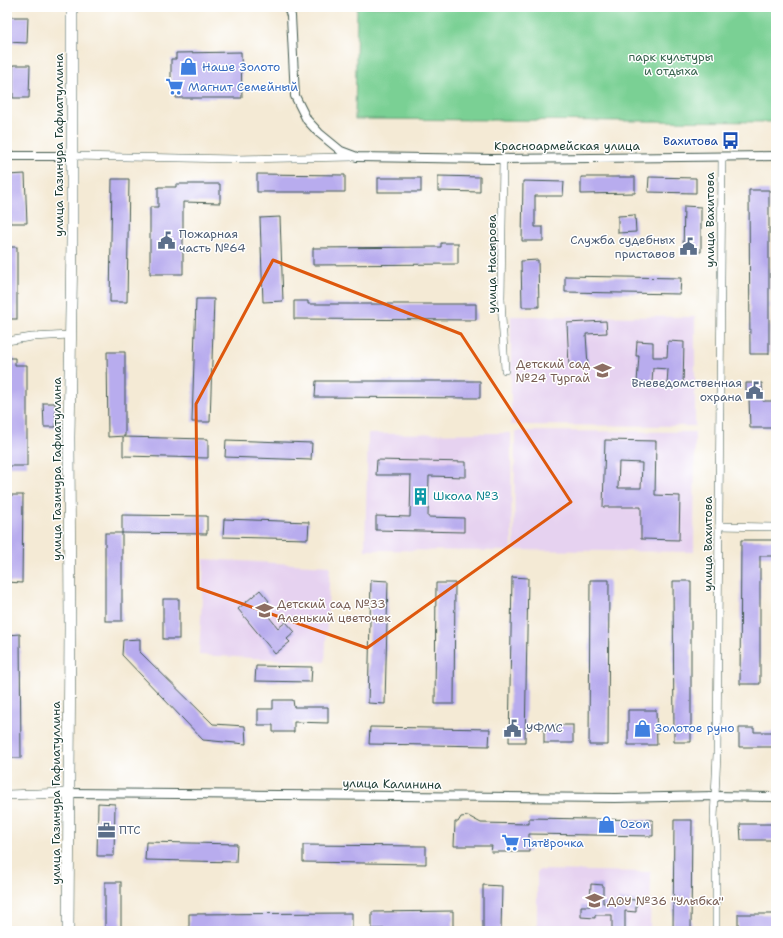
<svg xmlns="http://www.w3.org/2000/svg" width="783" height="938" viewBox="0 0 783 938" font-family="'Shantell Sans',sans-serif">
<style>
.built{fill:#e6d2f0}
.green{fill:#7ad094;stroke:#4c8664}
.building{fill:#b8acee;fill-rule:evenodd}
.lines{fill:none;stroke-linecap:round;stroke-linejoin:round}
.minor-casing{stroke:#3f574c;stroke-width:8}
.tertiary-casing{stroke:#3f574c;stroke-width:10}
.secondary-casing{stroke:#3f574c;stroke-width:10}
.primary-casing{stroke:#3f574c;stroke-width:12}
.minor{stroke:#fff;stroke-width:7}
.tertiary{stroke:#fff;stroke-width:8}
.secondary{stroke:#fff;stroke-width:9}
.primary{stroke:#fff;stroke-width:11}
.marked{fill:none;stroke:#de580e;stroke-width:3;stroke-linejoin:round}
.labels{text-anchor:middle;stroke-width:3;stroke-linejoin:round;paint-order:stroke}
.park-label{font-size:12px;fill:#36624c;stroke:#fff}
.shop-label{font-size:12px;fill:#366cbe;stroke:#fff;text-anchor:start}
.transit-label{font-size:12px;fill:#164399;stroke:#fff;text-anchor:end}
.street-label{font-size:12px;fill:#1f3d34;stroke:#fff}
.service-label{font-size:12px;fill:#4e5e75;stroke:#fff;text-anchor:start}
.education-label{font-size:12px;fill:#785e54;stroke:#fff;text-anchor:start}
.culture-label{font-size:12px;fill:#0d838f;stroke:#fff;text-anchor:start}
</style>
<rect width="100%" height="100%" fill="#fff"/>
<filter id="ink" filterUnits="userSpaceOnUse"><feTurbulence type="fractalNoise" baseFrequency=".025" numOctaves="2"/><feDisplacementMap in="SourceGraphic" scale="8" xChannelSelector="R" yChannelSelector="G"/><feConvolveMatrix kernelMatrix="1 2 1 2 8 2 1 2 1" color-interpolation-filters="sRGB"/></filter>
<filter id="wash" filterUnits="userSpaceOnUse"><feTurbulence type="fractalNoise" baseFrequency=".012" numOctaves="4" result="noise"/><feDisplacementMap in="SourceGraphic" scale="16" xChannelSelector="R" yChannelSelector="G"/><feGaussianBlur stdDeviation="0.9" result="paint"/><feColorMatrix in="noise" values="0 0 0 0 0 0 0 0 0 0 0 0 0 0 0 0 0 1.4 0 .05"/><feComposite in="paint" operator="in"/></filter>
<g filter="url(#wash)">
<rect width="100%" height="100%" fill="#f4ead5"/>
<!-- built -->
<g class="built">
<polygon points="511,316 695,317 695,426 511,425"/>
<polygon points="515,431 695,432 694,552 514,550"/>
<polygon points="511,433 512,551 365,550 368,434"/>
<polygon points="204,559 330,566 325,662 199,655"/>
<polygon points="537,870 651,872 650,931 537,931"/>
</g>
<!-- green -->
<polygon class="green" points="357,7 776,7 776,122 355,119"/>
<g id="blocks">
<!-- building -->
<g class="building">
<polygon points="7,17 28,17 27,43 7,42"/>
<polygon points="241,52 242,98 176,98 176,90 171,90 171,59 176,59 176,53"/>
<polygon points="13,65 30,65 29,98 13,98"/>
<polygon points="25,174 27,223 10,223 7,175"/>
<polygon points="257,174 345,175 345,192 257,192"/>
<polygon points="438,176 480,177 480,192 438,191"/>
<polygon points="581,177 635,177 635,193 581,194"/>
<polygon points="649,177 696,178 696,193 648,192"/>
<rect x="378" y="178" width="43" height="14"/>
<polygon points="112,179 129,179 127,302 110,302"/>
<polygon points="523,181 564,182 563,196 535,196 535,227 543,227 543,241 522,241"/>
<polygon points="176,184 220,184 220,203 183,202 183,274 150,274 150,207 158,207 158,187 176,187"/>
<polygon points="749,190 769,190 769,354 750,354"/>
<polygon points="684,206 701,207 701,252 683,251"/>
<polygon points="635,215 636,232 618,233 618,216"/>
<polygon points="280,217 283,301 263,302 260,218"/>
<polygon points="441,243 458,243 458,264 313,265 313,248 441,247"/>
<rect x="7" y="247" width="10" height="72"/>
<polygon points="538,260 539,307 522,307 521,261"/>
<polygon points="565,276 681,278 680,294 565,292"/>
<polygon points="196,299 214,299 210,422 192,422"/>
<polygon points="294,301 308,301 308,304 476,304 476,320 294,319"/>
<polygon points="606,321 607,333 586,334 588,366 569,366 567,323"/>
<polygon points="637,341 653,342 653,357 667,357 668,341 684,342 683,386 667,385 668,369 653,368 652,383 637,382 639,356 636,356"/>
<polygon points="107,352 125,352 125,436 108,437"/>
<polygon points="7,358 15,358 15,365 27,365 27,466 7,466"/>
<polygon points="316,381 480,381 480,398 315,397"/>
<polygon points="746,383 762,383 763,401 776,401 776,428 750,428 749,398 746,398"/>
<polygon points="43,403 55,403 56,427 44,427"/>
<polygon points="123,437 208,439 208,458 123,456"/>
<polygon points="226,440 312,443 311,460 225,457"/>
<path d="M605 440 656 441 655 495 680 496 679 540 641 539V507H603ZM619 462 642 463 641 488H618Z"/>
<polygon points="377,460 466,462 466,477 429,476 428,517 464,518 464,532 376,530 376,516 410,517 411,475 376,475"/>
<polygon points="7,495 23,495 22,583 7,582"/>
<polygon points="122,515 207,516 207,534 122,533"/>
<polygon points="224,519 309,522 308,539 223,537"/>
<rect x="105" y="533" width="17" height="88"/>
<polygon points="741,540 776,540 776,556 760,556 760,684 740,684"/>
<polygon points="512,577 528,578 525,742 509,742"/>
<polygon points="371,580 388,581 385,704 368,703"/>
<polygon points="590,580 609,580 608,745 589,745"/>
<polygon points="673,581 691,581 691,742 674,742"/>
<polygon points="436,583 455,583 454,704 435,704"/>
<polygon points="260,590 269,601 261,607 278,628 286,622 295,632 287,639 290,642 275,654 238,609"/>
<rect x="163" y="599" width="16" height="40"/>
<polygon points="20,634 21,758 7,758 7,635"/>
<polygon points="140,639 140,652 213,724 245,726 246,744 203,740 122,655 123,640"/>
<polygon points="256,666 312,667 311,682 255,681"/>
<polygon points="273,700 293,700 294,707 328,707 328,723 294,722 294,732 273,732 273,725 258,725 258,709 273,709"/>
<polygon points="628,710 656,710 657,745 628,745"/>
<rect x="544" y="725" width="29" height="18"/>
<polygon points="370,727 490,729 489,746 369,744"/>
<polygon points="739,728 754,728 754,732 776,732 776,747 739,747"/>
<polygon points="98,803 115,804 114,856 97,856"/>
<polygon points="468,816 481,823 529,824 529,818 653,820 653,836 529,834 529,852 491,852 492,846 454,846 455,822 458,822 461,817"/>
<polygon points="674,820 692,820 691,931 673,931"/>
<polygon points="740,824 776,824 776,840 741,840"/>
<polygon points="146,842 237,844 236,862 145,860"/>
<polygon points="303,845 426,846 426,864 303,862"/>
<rect x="105" y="882" width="16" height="49"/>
<polygon points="591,884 603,885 603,903 619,903 619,899 636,900 636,912 625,911 625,931 612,931 612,915 595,915 595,918 581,917 581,906 590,906"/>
<polygon points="483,885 502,886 501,931 483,931"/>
<polygon points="453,911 453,928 372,929 372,912"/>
<polygon points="352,913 352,929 189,930 189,914"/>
<polygon points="738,914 775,914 775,929 759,931 759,929 738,929"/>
</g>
</g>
</g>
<g filter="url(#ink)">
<use href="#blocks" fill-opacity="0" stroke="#3f574c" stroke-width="1"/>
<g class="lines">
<defs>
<g id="minor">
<polyline points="71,156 236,159 355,157"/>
<polyline points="503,158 501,299 505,370"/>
<polyline points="7,341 32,337 70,335"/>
<polyline points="719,526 776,527"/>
<polyline points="716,931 716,846 714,818 717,754 722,157"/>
</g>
<g id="tertiary">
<polyline points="288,7 291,16 295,96 307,120 319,133 341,151 357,157 493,159 776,156"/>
<polyline points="7,156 71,156"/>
<polyline points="68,793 615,798 715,796 776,797"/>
</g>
<polyline id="secondary" points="7,795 68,793"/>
<polyline id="primary" points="68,931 70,628 69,438 72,241 72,7"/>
</defs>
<!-- minor casing -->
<use href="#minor" class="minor-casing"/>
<!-- tertiary casing -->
<use href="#tertiary" class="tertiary-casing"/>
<!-- secondary casing -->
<use href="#secondary" class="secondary-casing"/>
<!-- primary casing -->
<use href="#primary" class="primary-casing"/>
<!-- minor -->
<use href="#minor" class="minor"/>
<!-- tertiary -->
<use href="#tertiary" class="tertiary"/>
<!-- secondary -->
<use href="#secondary" class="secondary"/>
<!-- primary -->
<use href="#primary" class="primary"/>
</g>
</g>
<!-- marked area -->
<path class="marked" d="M273 260 461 334 571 502 367 648 198 588 196 404Z"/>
<!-- icons -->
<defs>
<symbol id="shop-bare" viewBox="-9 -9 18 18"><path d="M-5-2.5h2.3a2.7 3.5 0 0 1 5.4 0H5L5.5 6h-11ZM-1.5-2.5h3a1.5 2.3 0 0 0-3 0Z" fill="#3f7fe0" stroke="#fff" stroke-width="2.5" paint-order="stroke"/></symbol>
<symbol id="supermarket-bare" viewBox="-9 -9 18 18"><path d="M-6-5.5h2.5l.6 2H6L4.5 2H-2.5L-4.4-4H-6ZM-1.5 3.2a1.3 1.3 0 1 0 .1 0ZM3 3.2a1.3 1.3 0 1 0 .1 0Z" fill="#3f7fe0" stroke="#fff" stroke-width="2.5" paint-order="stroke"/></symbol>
<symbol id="bus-bare" viewBox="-9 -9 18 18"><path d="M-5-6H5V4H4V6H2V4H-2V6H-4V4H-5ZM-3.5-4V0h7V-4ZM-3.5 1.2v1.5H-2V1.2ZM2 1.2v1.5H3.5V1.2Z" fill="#1a4fb4" stroke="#fff" stroke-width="2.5" paint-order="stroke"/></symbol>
<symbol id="civic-bare" viewBox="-9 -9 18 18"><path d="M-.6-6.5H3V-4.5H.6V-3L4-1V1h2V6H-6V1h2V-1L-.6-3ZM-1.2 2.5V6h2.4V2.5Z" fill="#5c6f8a" stroke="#fff" stroke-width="2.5" paint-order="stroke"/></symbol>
<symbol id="school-bare" viewBox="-9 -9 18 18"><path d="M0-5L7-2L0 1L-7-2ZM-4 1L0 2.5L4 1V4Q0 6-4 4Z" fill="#8d6e63" stroke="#fff" stroke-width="2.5" paint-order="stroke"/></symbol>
<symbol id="building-bare" viewBox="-9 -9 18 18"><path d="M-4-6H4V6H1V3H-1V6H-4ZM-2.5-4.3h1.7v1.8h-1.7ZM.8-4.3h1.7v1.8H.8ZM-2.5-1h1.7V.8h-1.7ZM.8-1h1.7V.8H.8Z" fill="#0f9aa8" stroke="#fff" stroke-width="2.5" paint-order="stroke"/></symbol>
<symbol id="office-bare" viewBox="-9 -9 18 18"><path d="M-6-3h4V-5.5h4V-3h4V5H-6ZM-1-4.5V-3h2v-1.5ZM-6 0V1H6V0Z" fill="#5c6f8a" stroke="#fff" stroke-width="2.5" paint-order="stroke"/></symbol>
</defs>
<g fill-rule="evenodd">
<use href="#shop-bare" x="176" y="54" width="25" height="25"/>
<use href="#supermarket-bare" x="162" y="74" width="25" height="25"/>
<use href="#bus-bare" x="718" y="128" width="25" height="25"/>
<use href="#civic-bare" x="154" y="228" width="25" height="25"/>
<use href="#civic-bare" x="676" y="234" width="25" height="25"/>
<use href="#school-bare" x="590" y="358" width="25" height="25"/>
<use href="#civic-bare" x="742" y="378" width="25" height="25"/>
<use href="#building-bare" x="408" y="484" width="25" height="25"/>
<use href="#school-bare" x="252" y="598" width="25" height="25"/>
<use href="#civic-bare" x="500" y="716" width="25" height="25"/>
<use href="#shop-bare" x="630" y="716" width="25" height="25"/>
<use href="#shop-bare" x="594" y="812" width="25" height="25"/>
<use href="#office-bare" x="94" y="818" width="25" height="25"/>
<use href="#supermarket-bare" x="498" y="830" width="25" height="25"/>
<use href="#school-bare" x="582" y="888" width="25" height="25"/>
</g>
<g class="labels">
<!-- park labels -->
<g class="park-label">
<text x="671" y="61">парк культуры<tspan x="671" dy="14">и отдыха</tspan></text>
</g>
<!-- shop labels -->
<g class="shop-label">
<text x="202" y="71">Наше Золото</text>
<text x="188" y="91">Магнит Семейный</text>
<text x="655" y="732">Золотое руно</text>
<text x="620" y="828">Ozon</text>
<text x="523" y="847">Пятёрочка</text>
</g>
<!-- transit labels -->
<g class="transit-label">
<text x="718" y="145">Вахитова</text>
</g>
<!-- street labels -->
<g class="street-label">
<text transform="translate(59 145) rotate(-90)" y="4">улица Газинура Гафиатуллина</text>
<text x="567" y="150">Красноармейская улица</text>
<text transform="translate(710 220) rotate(-90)" y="4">улица Вахитова</text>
<text transform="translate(492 264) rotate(-90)" y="4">улица Насырова</text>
<text transform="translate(57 469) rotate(-90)" y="4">улица Газинура Гафиатуллина</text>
<text transform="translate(708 544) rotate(-90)" y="4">улица Вахитова</text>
<text transform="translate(392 784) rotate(1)" y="4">улица Калинина</text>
<text transform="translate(56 793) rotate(-90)" y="4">улица Газинура Гафиатуллина</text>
</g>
<!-- service labels -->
<g class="service-label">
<text x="179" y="238">Пожарная<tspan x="179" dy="14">часть №64</tspan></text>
<text x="675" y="244" text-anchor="end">Служба судебных<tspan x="675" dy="14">приставов</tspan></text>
<text x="742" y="387" text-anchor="end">Вневедомственная<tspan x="742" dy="14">охрана</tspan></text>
<text x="526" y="732">УФМС</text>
<text x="119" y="834">ПТС</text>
</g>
<!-- education labels -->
<g class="education-label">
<text x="590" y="368" text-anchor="end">Детский сад<tspan x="590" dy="14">№24 Тургай</tspan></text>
<text x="277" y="608">Детский сад №33<tspan x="277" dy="14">Аленький цветочек</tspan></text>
<text x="607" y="905">ДОУ №36 "Улыбка"</text>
</g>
<!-- culture labels -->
<g class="culture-label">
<text x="433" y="500">Школа №3</text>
</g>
</g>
<!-- margin -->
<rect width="783" height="938" fill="none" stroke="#fff" stroke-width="24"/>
</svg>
